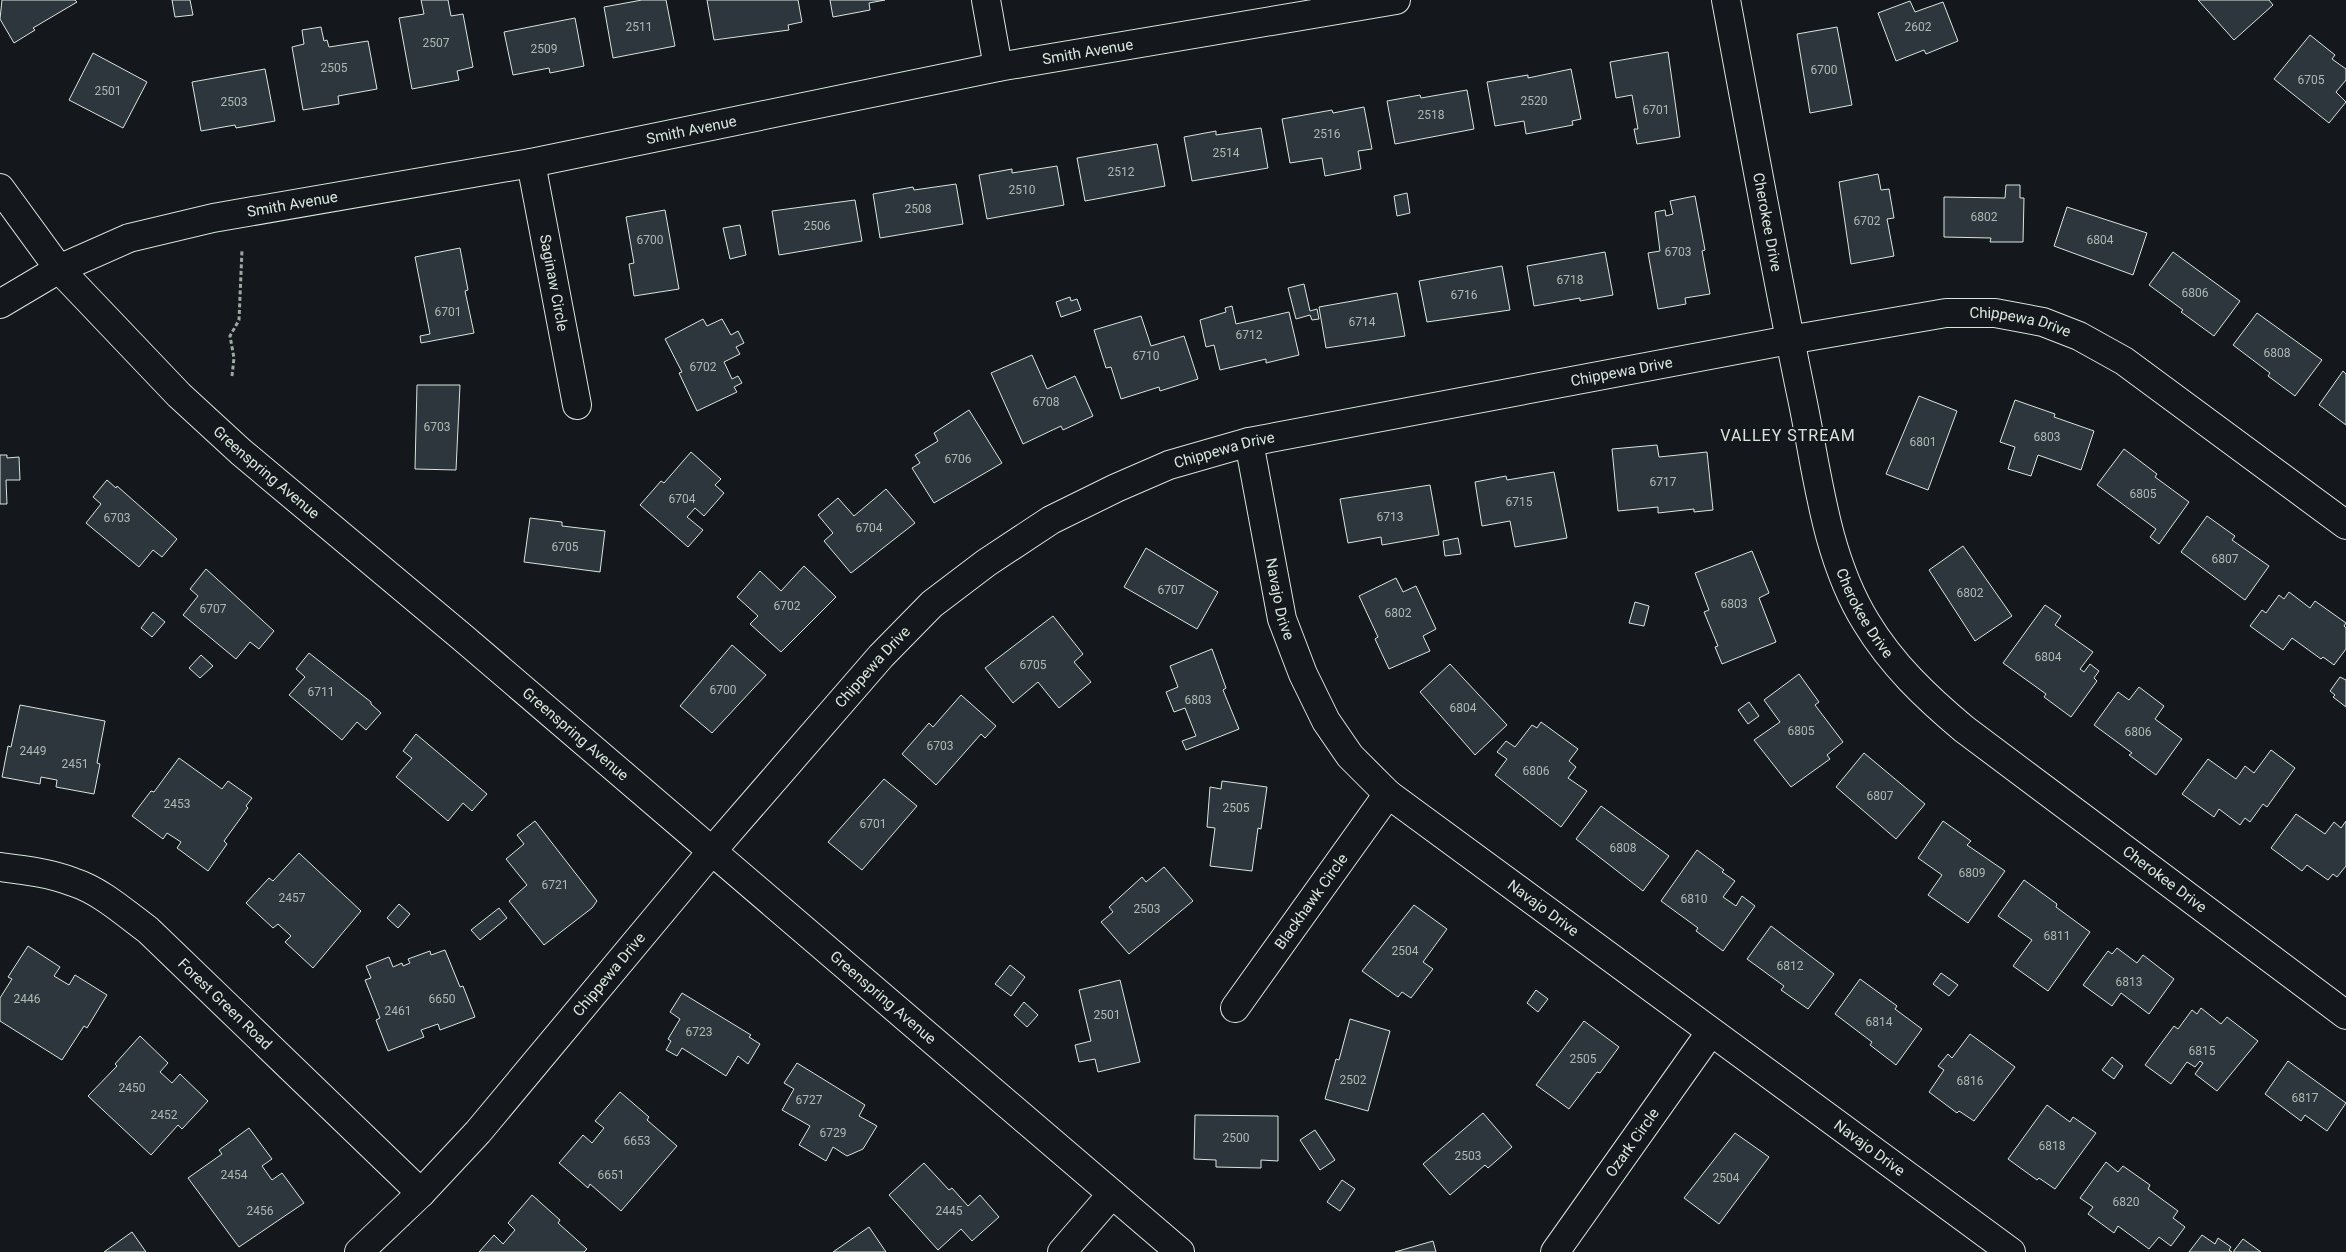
<svg xmlns="http://www.w3.org/2000/svg" width="2346" height="1252" viewBox="0 0 2346 1252" font-family="Roboto,sans-serif">
<style>
.building{fill:#2c363c;stroke:#d8e6dc}
.lines{fill:none;stroke-linecap:round;stroke-linejoin:round}
.street-casing{stroke:#d8e6dc;stroke-width:30}
.secondary-casing{stroke:#d8e6dc;stroke-width:30}
.path{stroke:#9da8a2;stroke-width:3;stroke-dasharray:4 2.5;stroke-linecap:butt}
.street{stroke:#14181c;stroke-width:28}
.secondary{stroke:#14181c;stroke-width:28}
.labels{text-anchor:middle;stroke-width:4;stroke-linejoin:round;paint-order:stroke}
.number-label{font-size:12px;fill:#adbab4}
.street-label{font-size:15px;fill:#d8e6dc;stroke:#14181c}
.neighbourhood-label{font-size:16px;letter-spacing:1px;fill:#d8e6dc;stroke:#14181c}
</style>
<rect width="100%" height="100%" fill="#14181c"/>
<!-- building -->
<g class="building">
<polygon points="2,0 75,0 77,2 33,28 35,30 14,43 0,19"/>
<polygon points="172,0 190,0 193,15 175,17"/>
<polygon points="421,0 448,0 451,16 463,14 473,67 457,71 459,80 412,89 399,18 424,14"/>
<polygon points="642,0 666,0 675,46 613,58 604,7"/>
<polygon points="707,0 798,0 802,22 788,25 789,30 714,40"/>
<polygon points="830,0 885,0 869,3 870,10 833,17"/>
<polygon points="2198,0 2269,0 2273,5 2234,40"/>
<polygon points="1910,1 1915,12 1943,2 1958,41 1926,54 1924,50 1896,61 1878,13"/>
<polygon points="575,18 584,66 550,73 549,68 513,75 504,32"/>
<polygon points="321,27 324,41 327,40 329,47 368,41 377,89 338,96 339,104 303,110 292,47 304,44 302,30"/>
<polygon points="1837,27 1852,105 1810,113 1797,34"/>
<polygon points="2310,35 2335,55 2332,59 2346,69 2346,80 2336,92 2346,102 2329,123 2274,79"/>
<polygon points="1668,52 1680,137 1637,144 1634,129 1638,129 1632,95 1616,98 1610,62"/>
<polygon points="93,53 147,82 123,128 69,100"/>
<polygon points="265,69 275,121 236,128 235,125 201,131 192,82"/>
<polygon points="1571,69 1581,119 1572,121 1573,125 1526,134 1524,121 1495,126 1487,82 1528,75 1528,78"/>
<polygon points="1467,90 1474,129 1395,144 1387,101 1420,95 1421,98"/>
<polygon points="1364,107 1372,149 1358,151 1361,169 1325,176 1322,158 1290,163 1282,119 1332,110 1333,113"/>
<polygon points="1261,128 1268,168 1192,181 1184,137 1216,131 1216,135"/>
<polygon points="1157,144 1165,186 1085,201 1077,158"/>
<polygon points="1057,166 1064,205 987,219 979,175 1012,169 1012,173"/>
<polygon points="1878,174 1881,190 1889,189 1894,218 1887,219 1894,256 1851,264 1839,182"/>
<polygon points="956,184 963,224 880,238 873,194 913,187 914,190"/>
<polygon points="2006,185 2020,185 2020,198 2024,198 2023,242 1990,242 1991,238 1944,237 1944,197 2005,198"/>
<polygon points="1407,193 1410,213 1397,216 1394,196"/>
<polygon points="1695,196 1705,250 1702,251 1710,294 1685,298 1686,304 1658,309 1648,253 1660,251 1655,212 1665,210 1666,216 1673,214 1670,201"/>
<polygon points="855,200 862,241 779,255 772,211"/>
<polygon points="2067,207 2147,233 2133,275 2054,246"/>
<polygon points="665,210 679,289 634,296 629,264 634,263 626,217"/>
<polygon points="740,225 746,255 730,259 723,228"/>
<polygon points="460,248 468,290 465,291 474,333 421,343 420,336 430,334 415,257"/>
<polygon points="1605,252 1613,295 1580,301 1580,298 1534,306 1527,266"/>
<polygon points="2173,252 2240,301 2214,336 2181,312 2183,310 2149,285"/>
<polygon points="1502,266 1510,310 1427,322 1419,281"/>
<polygon points="1304,284 1310,311 1317,309 1319,319 1312,320 1310,315 1296,319 1288,288"/>
<polygon points="1397,293 1405,336 1326,348 1319,307"/>
<polygon points="1070,297 1071,301 1077,299 1081,310 1061,317 1056,302"/>
<polygon points="1232,306 1236,324 1289,312 1299,355 1266,363 1266,359 1220,370 1214,345 1206,347 1200,320 1226,312 1225,308"/>
<polygon points="2257,313 2322,360 2295,396 2268,376 2270,373 2233,345"/>
<polygon points="1141,316 1151,346 1184,336 1198,379 1160,391 1159,387 1121,399 1111,367 1106,368 1094,330"/>
<polygon points="703,319 707,326 722,319 731,335 738,331 744,343 736,347 740,354 724,362 732,379 738,376 742,383 734,387 737,392 697,411 679,373 682,372 665,339"/>
<polygon points="1032,355 1047,389 1075,376 1093,416 1063,430 1061,426 1023,444 991,373"/>
<polygon points="2343,371 2346,374 2346,425 2319,405"/>
<polygon points="417,385 460,385 456,470 415,469"/>
<polygon points="1919,396 1957,411 1928,490 1886,474"/>
<polygon points="2015,400 2055,414 2054,417 2094,431 2081,470 2038,455 2031,476 2008,469 2015,447 2000,442"/>
<polygon points="969,410 1002,463 934,503 912,468 920,463 915,455 938,441 934,433"/>
<polygon points="1657,445 1659,457 1707,452 1713,510 1694,512 1694,509 1658,513 1658,507 1618,511 1612,449"/>
<polygon points="2124,449 2157,474 2155,477 2189,502 2159,544 2150,537 2156,529 2097,485"/>
<polygon points="691,452 721,479 715,485 724,493 704,516 695,508 687,517 703,530 688,547 640,505 661,481 664,483"/>
<polygon points="0,455 7,455 7,458 19,457 20,480 6,480 7,504 0,504"/>
<polygon points="1554,472 1567,538 1515,547 1510,521 1482,526 1475,482 1506,476 1507,480"/>
<polygon points="107,480 116,488 117,486 177,539 162,557 153,550 139,567 86,523 101,504 93,497"/>
<polygon points="1430,485 1439,535 1382,545 1381,537 1348,543 1340,499"/>
<polygon points="886,489 915,523 851,573 824,541 833,533 818,515 838,498 854,516"/>
<polygon points="2207,516 2235,536 2232,540 2269,566 2245,600 2181,552"/>
<polygon points="530,518 562,522 562,526 605,531 600,572 524,562"/>
<polygon points="1458,538 1461,554 1445,556 1443,541"/>
<polygon points="1963,546 2012,616 1975,641 1929,570"/>
<polygon points="1146,548 1218,592 1197,629 1124,587"/>
<polygon points="1752,551 1769,593 1759,598 1776,642 1722,664 1715,647 1718,646 1704,612 1709,610 1695,573"/>
<polygon points="804,566 836,597 781,652 750,624 758,616 737,597 760,571 781,591"/>
<polygon points="206,569 274,631 259,649 250,642 236,659 183,615 198,596 190,589"/>
<polygon points="1396,578 1403,592 1416,586 1436,629 1423,636 1430,651 1389,669 1375,639 1378,637 1359,596"/>
<polygon points="2289,592 2310,608 2315,601 2346,623 2344,626 2346,628 2346,649 2334,665 2323,657 2321,659 2292,638 2283,650 2250,626 2262,610 2266,613 2279,595 2284,599"/>
<polygon points="1635,602 1649,606 1644,626 1629,623"/>
<polygon points="2045,605 2061,616 2055,625 2093,652 2080,669 2084,672 2090,664 2099,671 2094,678 2097,681 2071,717 2044,697 2046,694 2003,663"/>
<polygon points="153,612 165,622 152,637 141,628"/>
<polygon points="1053,616 1083,654 1074,662 1091,682 1059,708 1038,682 1013,703 985,668"/>
<polygon points="732,645 766,675 712,733 680,706"/>
<polygon points="1212,649 1226,688 1223,690 1239,729 1186,750 1182,741 1196,736 1185,708 1174,712 1166,692 1178,687 1170,666"/>
<polygon points="309,653 371,702 371,704 381,713 366,730 357,722 342,740 289,695 305,677 296,669"/>
<polygon points="201,655 213,666 200,678 189,668"/>
<polygon points="1450,664 1507,725 1475,755 1420,692"/>
<polygon points="1799,674 1819,702 1815,705 1843,742 1827,755 1830,759 1791,787 1754,740 1780,722 1764,700"/>
<polygon points="2340,677 2346,680 2346,707 2333,697 2335,695 2330,691"/>
<polygon points="2139,687 2164,706 2155,719 2182,739 2156,775 2129,755 2132,753 2094,725 2118,692 2129,700"/>
<polygon points="961,695 996,726 985,738 981,734 936,785 902,754 929,723 933,727"/>
<polygon points="1749,702 1759,716 1748,724 1738,710"/>
<polygon points="20,705 105,721 97,763 100,764 94,794 56,787 57,780 41,777 40,784 2,777 8,746 11,747"/>
<polygon points="1541,722 1578,749 1569,761 1576,767 1568,778 1587,791 1561,827 1495,775 1507,759 1497,752 1506,741 1515,747 1532,725 1537,728"/>
<polygon points="416,734 487,794 472,811 463,803 448,821 396,777 412,758 403,751"/>
<polygon points="2271,750 2295,768 2267,807 2263,804 2250,822 2245,818 2240,825 2219,809 2214,817 2182,794 2208,759 2236,779 2245,766 2254,773"/>
<polygon points="1864,753 1925,804 1896,839 1836,787"/>
<polygon points="179,758 222,789 228,781 252,798 246,806 248,808 224,841 227,844 208,871 177,848 181,842 167,833 163,839 132,816 151,791 154,792"/>
<polygon points="884,779 917,806 862,870 828,842"/>
<polygon points="1222,781 1267,787 1261,829 1258,828 1252,871 1210,866 1215,828 1207,827 1210,787 1221,789"/>
<polygon points="1601,806 1669,856 1643,891 1576,839"/>
<polygon points="2296,814 2325,834 2334,822 2341,828 2346,821 2346,866 2337,877 2333,874 2328,880 2307,865 2302,871 2271,848"/>
<polygon points="535,821 597,901 592,908 544,945 509,901 527,885 506,859 524,844 517,835"/>
<polygon points="1943,821 1971,841 1967,845 2005,871 1968,923 1928,895 1942,875 1918,858"/>
<polygon points="1697,850 1724,870 1722,872 1735,881 1723,897 1736,906 1742,896 1755,906 1723,951 1696,931 1698,928 1661,901"/>
<polygon points="299,853 361,911 313,968 285,942 291,936 278,924 273,928 246,903 269,878 273,881"/>
<polygon points="1164,867 1193,901 1129,954 1101,922 1113,912 1109,907 1142,877 1146,882"/>
<polygon points="2024,880 2057,904 2056,907 2090,932 2048,991 2013,966 2032,940 1998,916"/>
<polygon points="399,904 410,914 398,928 387,918"/>
<polygon points="1414,905 1447,929 1423,962 1433,969 1411,998 1402,992 1398,997 1362,971"/>
<polygon points="499,908 507,918 480,940 471,930"/>
<polygon points="1771,926 1834,974 1808,1009 1781,990 1784,986 1747,959"/>
<polygon points="28,946 60,967 54,976 69,985 75,975 107,995 87,1028 84,1026 62,1060 0,1021 0,998 12,979 8,977"/>
<polygon points="2117,948 2137,963 2143,955 2174,979 2149,1014 2121,993 2112,1006 2083,985 2108,951 2112,954"/>
<polygon points="445,950 460,987 463,986 475,1017 440,1030 438,1024 421,1030 424,1037 388,1051 376,1020 380,1018 365,980 371,978 366,966 389,957 393,967 402,963 403,966 410,963 408,959 430,951 431,955"/>
<polygon points="1010,965 1025,977 1011,996 995,984"/>
<polygon points="1941,973 1958,985 1949,996 1933,984"/>
<polygon points="1860,979 1897,1006 1895,1009 1922,1029 1896,1065 1870,1045 1872,1042 1835,1014"/>
<polygon points="1120,980 1140,1062 1098,1072 1095,1059 1079,1062 1075,1045 1091,1041 1079,990"/>
<polygon points="1536,990 1548,999 1538,1012 1527,1003"/>
<polygon points="682,993 751,1035 749,1037 760,1044 748,1064 738,1056 726,1076 682,1048 677,1056 666,1050 671,1041 668,1039 680,1019 670,1012"/>
<polygon points="1024,1002 1038,1015 1027,1027 1014,1015"/>
<polygon points="2201,1008 2221,1024 2227,1017 2258,1041 2217,1091 2195,1074 2203,1063 2200,1061 2195,1067 2187,1062 2171,1084 2145,1065 2174,1026 2178,1029 2192,1010 2197,1014"/>
<polygon points="1350,1019 1390,1031 1368,1111 1325,1099 1336,1059 1339,1060"/>
<polygon points="1584,1021 1619,1047 1600,1073 1597,1072 1569,1109 1536,1085"/>
<polygon points="1970,1034 2015,1067 1974,1121 1959,1111 1957,1113 1929,1092 1944,1070 1938,1066 1948,1054 1952,1058"/>
<polygon points="140,1036 168,1063 160,1072 172,1083 180,1074 208,1101 182,1129 178,1125 151,1155 88,1096 117,1066 115,1064"/>
<polygon points="2112,1057 2123,1066 2114,1079 2102,1070"/>
<polygon points="2288,1061 2346,1103 2327,1131 2305,1115 2301,1121 2265,1094"/>
<polygon points="797,1063 865,1105 859,1116 877,1126 863,1149 847,1156 833,1147 826,1161 799,1145 810,1126 782,1110 794,1089 784,1083"/>
<polygon points="620,1092 649,1117 647,1120 677,1146 621,1211 590,1184 588,1188 559,1163 583,1135 592,1143 604,1128 595,1121"/>
<polygon points="2047,1105 2070,1122 2073,1117 2096,1133 2055,1189 2039,1178 2037,1180 2008,1159"/>
<polygon points="1483,1113 1512,1147 1488,1168 1485,1165 1450,1195 1423,1164"/>
<polygon points="1195,1115 1278,1116 1278,1161 1261,1160 1261,1168 1216,1167 1216,1160 1194,1159"/>
<polygon points="249,1128 272,1159 262,1166 272,1180 282,1173 304,1203 239,1247 188,1178 222,1154 219,1150"/>
<polygon points="1315,1130 1335,1160 1320,1170 1300,1140"/>
<polygon points="1735,1133 1769,1157 1719,1224 1684,1198"/>
<polygon points="2106,1162 2118,1172 2123,1166 2150,1185 2148,1189 2178,1211 2173,1218 2185,1227 2171,1246 2159,1237 2149,1249 2118,1226 2114,1233 2088,1214 2093,1207 2080,1198"/>
<polygon points="924,1163 949,1190 952,1188 968,1206 980,1195 999,1217 972,1241 961,1229 938,1250 889,1195"/>
<polygon points="1342,1180 1355,1189 1340,1211 1327,1202"/>
<polygon points="532,1195 560,1220 558,1223 587,1249 584,1252 479,1252 494,1235 503,1244 515,1230 508,1223"/>
<polygon points="869,1227 886,1252 833,1252"/>
<polygon points="132,1232 146,1252 104,1252"/>
<polygon points="2202,1235 2215,1244 2218,1238 2231,1247 2229,1250 2232,1252 2189,1252"/>
<polygon points="2243,1239 2261,1252 2233,1252"/>
<polygon points="1433,1241 1436,1252 1395,1252"/>
</g>
<g class="lines">
<defs>
<g id="street">
<polyline points="986,0 998,67"/>
<path id="s1" d="M1726 0C1751 134 1775 269 1803 403 1818 477 1826 557 1866 622 1892 665 1926 697 1964 729L2346 1015"/>
<path id="s2" d="M531 163 577 405"/>
<path id="s3" d="M1249 442 1282 619 1303 674 1326 721 1350 756 1388 794 2011 1252"/>
<path id="s4" d="M0 867C24 870 50 873 73 882 101 891 125 913 148 930L421 1193"/>
<path id="s5" d="M1235 1008 1388 794"/>
<path id="s6" d="M359 1252 421 1193 478 1132 712 851 881 656 932 604 986 563 1051 520 1116 488 1169 465 1249 442 1789 340 1946 313H1995L2043 322 2079 336 2124 361 2346 525"/>
<polyline points="1062,1252 1112,1194"/>
<path id="s7" d="M1555 1252 1710 1033"/>
</g>
<g id="secondary">
<path id="s8" d="M0 188 59 269 179 395 241 452 462 637 1180 1252"/>
<path id="s9" d="M0 304 59 269 129 238 213 218 531 163 998 67 1396 0"/>
</g>
</defs>
<!-- street casing -->
<use href="#street" class="street-casing"/>
<!-- secondary casing -->
<use href="#secondary" class="secondary-casing"/>
<!-- path -->
<polyline class="path" points="232,376 234,358 230,336 239,320 242,250"/>
<!-- street -->
<use href="#street" class="street"/>
<!-- secondary -->
<use href="#secondary" class="secondary"/>
</g>
<g class="labels">
<!-- number labels -->
<g class="number-label">
<text x="639" y="31">2511</text>
<text x="1918" y="31">2602</text>
<text x="436" y="47">2507</text>
<text x="544" y="53">2509</text>
<text x="334" y="72">2505</text>
<text x="1824" y="74">6700</text>
<text x="2311" y="84">6705</text>
<text x="108" y="95">2501</text>
<text x="1534" y="105">2520</text>
<text x="234" y="106">2503</text>
<text x="1656" y="114">6701</text>
<text x="1431" y="119">2518</text>
<text x="1327" y="138">2516</text>
<text x="1226" y="157">2514</text>
<text x="1121" y="176">2512</text>
<text x="1022" y="194">2510</text>
<text x="918" y="213">2508</text>
<text x="1984" y="221">6802</text>
<text x="1867" y="225">6702</text>
<text x="817" y="230">2506</text>
<text x="650" y="244">6700</text>
<text x="2100" y="244">6804</text>
<text x="1678" y="256">6703</text>
<text x="1570" y="284">6718</text>
<text x="2195" y="297">6806</text>
<text x="1464" y="299">6716</text>
<text x="448" y="316">6701</text>
<text x="1362" y="326">6714</text>
<text x="1249" y="339">6712</text>
<text x="2277" y="357">6808</text>
<text x="1146" y="360">6710</text>
<text x="703" y="371">6702</text>
<text x="1046" y="406">6708</text>
<text x="437" y="431">6703</text>
<text x="2047" y="441">6803</text>
<text x="1923" y="446">6801</text>
<text x="958" y="463">6706</text>
<text x="1663" y="486">6717</text>
<text x="2143" y="498">6805</text>
<text x="682" y="503">6704</text>
<text x="1519" y="506">6715</text>
<text x="1390" y="521">6713</text>
<text x="117" y="522">6703</text>
<text x="869" y="532">6704</text>
<text x="565" y="551">6705</text>
<text x="2225" y="563">6807</text>
<text x="1171" y="594">6707</text>
<text x="1970" y="597">6802</text>
<text x="1734" y="608">6803</text>
<text x="787" y="610">6702</text>
<text x="213" y="613">6707</text>
<text x="1398" y="617">6802</text>
<text x="2048" y="661">6804</text>
<text x="1033" y="669">6705</text>
<text x="723" y="694">6700</text>
<text x="321" y="696">6711</text>
<text x="1198" y="704">6803</text>
<text x="1463" y="712">6804</text>
<text x="1801" y="735">6805</text>
<text x="2138" y="736">6806</text>
<text x="940" y="750">6703</text>
<text x="33" y="755">2449</text>
<text x="75" y="768">2451</text>
<text x="1536" y="775">6806</text>
<text x="1880" y="800">6807</text>
<text x="177" y="808">2453</text>
<text x="1236" y="812">2505</text>
<text x="873" y="828">6701</text>
<text x="1623" y="852">6808</text>
<text x="1972" y="877">6809</text>
<text x="555" y="889">6721</text>
<text x="292" y="902">2457</text>
<text x="1694" y="903">6810</text>
<text x="1147" y="913">2503</text>
<text x="2057" y="940">6811</text>
<text x="1405" y="955">2504</text>
<text x="1790" y="970">6812</text>
<text x="2129" y="986">6813</text>
<text x="27" y="1003">2446</text>
<text x="442" y="1003">6650</text>
<text x="398" y="1015">2461</text>
<text x="1107" y="1019">2501</text>
<text x="1879" y="1026">6814</text>
<text x="699" y="1036">6723</text>
<text x="2202" y="1055">6815</text>
<text x="1583" y="1063">2505</text>
<text x="1353" y="1084">2502</text>
<text x="1970" y="1085">6816</text>
<text x="132" y="1092">2450</text>
<text x="2305" y="1102">6817</text>
<text x="809" y="1104">6727</text>
<text x="164" y="1119">2452</text>
<text x="833" y="1137">6729</text>
<text x="1236" y="1142">2500</text>
<text x="637" y="1145">6653</text>
<text x="2052" y="1150">6818</text>
<text x="1468" y="1160">2503</text>
<text x="234" y="1179">2454</text>
<text x="611" y="1179">6651</text>
<text x="1726" y="1182">2504</text>
<text x="2126" y="1206">6820</text>
<text x="260" y="1215">2456</text>
<text x="949" y="1215">2445</text>
</g>
<!-- street labels -->
<g class="street-label">
<text dy="5" stroke="none"><textPath href="#s9" startOffset="1122">Smith Avenue</textPath></text>
<text dy="5" stroke="none"><textPath href="#s9" startOffset="718">Smith Avenue</textPath></text>
<text dy="5" stroke="none"><textPath href="#s9" startOffset="312">Smith Avenue</textPath></text>
<text dy="5" stroke="none"><textPath href="#s1" startOffset="226">Cherokee Drive</textPath></text>
<text dy="5" stroke="none"><textPath href="#s2" startOffset="122">Saginaw Circle</textPath></text>
<text dy="5" stroke="none"><textPath href="#s6" startOffset="2009">Chippewa Drive</textPath></text>
<text dy="5" stroke="none"><textPath href="#s6" startOffset="1604">Chippewa Drive</textPath></text>
<text dy="5" stroke="none"><textPath href="#s6" startOffset="1199">Chippewa Drive</textPath></text>
<text dy="5" stroke="none"><textPath href="#s8" startOffset="391">Greenspring Avenue</textPath></text>
<text dy="5" stroke="none"><textPath href="#s3" startOffset="160">Navajo Drive</textPath></text>
<text dy="5" stroke="none"><textPath href="#s1" startOffset="631">Cherokee Drive</textPath></text>
<text dy="5" stroke="none"><textPath href="#s6" startOffset="779">Chippewa Drive</textPath></text>
<text dy="5" stroke="none"><textPath href="#s8" startOffset="796">Greenspring Avenue</textPath></text>
<text dy="5" stroke="none"><textPath href="#s1" startOffset="1036">Cherokee Drive</textPath></text>
<text dy="5" stroke="none"><textPath href="#s5" startOffset="131">Blackhawk Circle</textPath></text>
<text dy="5" stroke="none"><textPath href="#s3" startOffset="580">Navajo Drive</textPath></text>
<text dy="5" stroke="none"><textPath href="#s6" startOffset="374">Chippewa Drive</textPath></text>
<text dy="5" stroke="none"><textPath href="#s8" startOffset="1201">Greenspring Avenue</textPath></text>
<text dy="5" stroke="none"><textPath href="#s4" startOffset="271">Forest Green Road</textPath></text>
<text dy="5" stroke="none"><textPath href="#s7" startOffset="134">Ozark Circle</textPath></text>
<text dy="5" stroke="none"><textPath href="#s3" startOffset="985">Navajo Drive</textPath></text>
</g>
<!-- neighbourhood labels -->
<g class="neighbourhood-label">
<text x="1788" y="441">VALLEY STREAM</text>
</g>
</g>
</svg>
